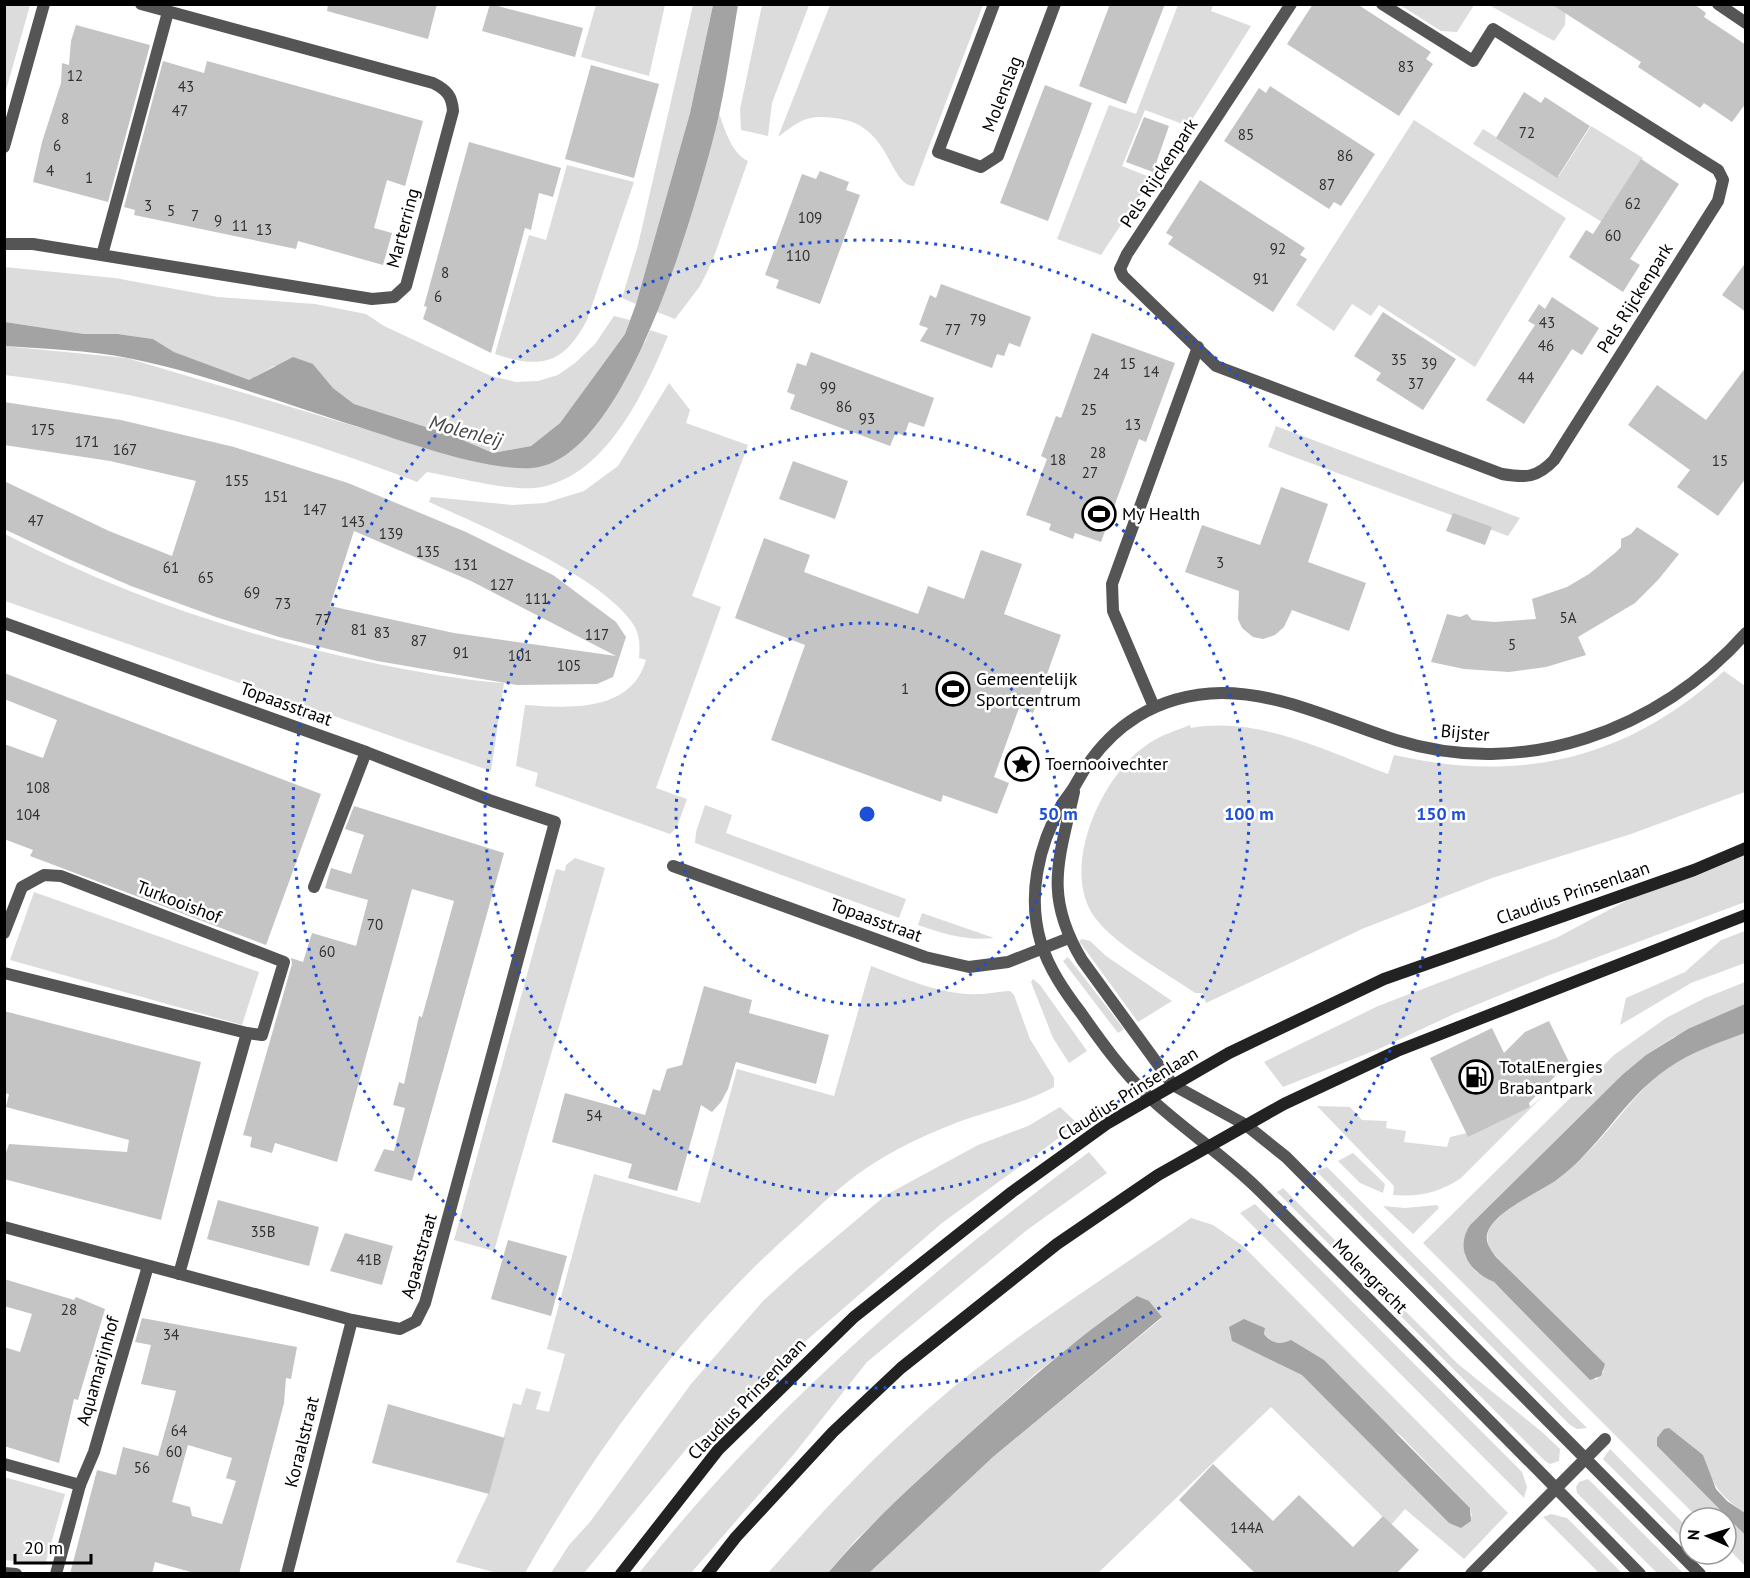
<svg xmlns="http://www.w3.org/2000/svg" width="1750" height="1578" viewBox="0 0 1750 1578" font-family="'PT Sans',sans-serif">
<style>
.green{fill:#dcdcdc;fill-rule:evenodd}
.water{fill:#a3a3a3}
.building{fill:#c4c4c4;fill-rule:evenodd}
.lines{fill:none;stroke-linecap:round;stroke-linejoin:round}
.pedestrian{stroke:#555;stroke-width:12}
.minor{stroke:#555;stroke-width:12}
.secondary{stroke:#222;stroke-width:12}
.ring{fill:none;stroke:#1d4ed8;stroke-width:3;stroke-dasharray:3 6}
.labels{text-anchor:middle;stroke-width:5;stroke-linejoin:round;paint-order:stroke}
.number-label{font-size:15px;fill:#313131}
.street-label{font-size:18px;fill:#000;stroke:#fff}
.poi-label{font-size:18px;fill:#000;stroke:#fff;text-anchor:start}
.water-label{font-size:20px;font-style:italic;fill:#444;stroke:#fff}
.centre{fill:#1d4ed8;stroke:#fff;stroke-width:3}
.ring-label{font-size:18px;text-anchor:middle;font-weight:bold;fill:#1d4ed8;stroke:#fff;stroke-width:5;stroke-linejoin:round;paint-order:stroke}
</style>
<rect width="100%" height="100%" fill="#fff"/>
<!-- green -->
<g class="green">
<polygon points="5,4 30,5 5,94 4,5"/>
<polygon points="596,5 665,5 649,76 581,57"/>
<polygon points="693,5 713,5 690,113 636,304 622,298 638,245"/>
<polygon points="762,5 809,5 772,103 768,136 741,130 740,109"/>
<path d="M830 5H983L914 186C890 186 890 127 841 119 809 114 803 118 778 137Z"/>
<polygon points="1178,5 1213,5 1211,11 1251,26 1188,126 1145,110 1122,166 1152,178 1101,255 1057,239 1109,105 1136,114"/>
<polygon points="1400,5 1474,5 1457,32 1441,31"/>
<polygon points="1489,5 1566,5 1565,25 1554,41"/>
<path d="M719 113C724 128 732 154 748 161L712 262 700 286 675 319 657 312 711 146Z"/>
<polygon points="1414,120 1566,218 1475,367 1379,305 1371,316 1352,304 1334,331 1296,305"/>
<polygon points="1591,126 1643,158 1602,222 1473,144 1483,129 1559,176"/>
<path d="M567 165 634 182 587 320C563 365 541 369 495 354L529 235 546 240Z"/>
<polygon points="4,267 115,278 218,297 315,304 366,314 384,326 491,376 516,382 538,381 558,375 575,363 595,344 614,316 630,320 625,334 560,423 531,446 493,453 451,435 354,404 333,388 313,364 274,366 249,381 174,352 153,339 118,334 84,334 5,322"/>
<path d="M650 330 668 336C644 392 608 473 542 487 514 493 457 477 427 472L417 482C283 430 148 392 5 375L4 346 127 358 468 460 533 468 645 342Z"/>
<path d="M669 383 690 410 686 423 748 445 692 596 721 607 656 788 687 799 677 827 670 834 535 786 538 773 516 766 525 705C568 708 631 713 646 660L639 658C640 647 640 637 635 627 607 578 482 526 429 502L431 497 512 505 545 503 584 491 618 466Z"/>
<polygon points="1276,426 1520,518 1508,536 1286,454 1268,447"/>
<path d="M5 534C122 595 248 638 378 664 419 672 461 680 504 683L491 771 5 601Z"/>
<path d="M1724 671 1745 686V792L1631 834 1492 878 1362 929 1206 1003 1202 993H1195C1165 972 1119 948 1096 919 1058 871 1101 775 1148 744 1161 735 1175 731 1190 725L1191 728C1259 716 1325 751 1388 774L1394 755C1521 784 1628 759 1724 671Z"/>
<polygon points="705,805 732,815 726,833 906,899 899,918 695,843 696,832"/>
<polygon points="1745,854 1745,902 1547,976 1454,1014 1381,1048 1283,1087 1264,1062 1378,1006 1556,938 1639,894"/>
<polygon points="575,858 605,868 494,1251 454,1240 556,869 565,871 566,865"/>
<polygon points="34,892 259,972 242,1025 10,960"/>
<path d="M922 913 994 938C966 941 944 934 918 925Z"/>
<polygon points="1745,931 1745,963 1691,983 1620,1025 1626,998 1685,972 1721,940"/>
<polygon points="1082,939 1090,941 1106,956 1172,1001 1138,1022 1079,941"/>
<polygon points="1068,957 1124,1029 1118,1033 1063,961"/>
<path d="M871 966C906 979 943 996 981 994 991 994 1000 991 1010 991L1014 995 1030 1039 1054 1078V1087C1025 1103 992 1110 961 1121 932 1132 905 1144 879 1160 848 1178 821 1205 795 1229 685 1327 598 1445 525 1573H497L456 1562 488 1494 513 1403 521 1405 526 1388 541 1392 536 1409 549 1412 565 1354 547 1349 594 1174 700 1203 737 1069 834 1096Z"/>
<polygon points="1033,979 1040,985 1087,1051 1069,1063 1053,1038 1031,982"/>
<path d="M1745 982V1004L1674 1037 1646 1055 1622 1075 1470 1225 1465 1256 1475 1271 1494 1282 1596 1380 1604 1371 1492 1252C1486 1242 1485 1232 1493 1223 1513 1200 1554 1183 1578 1161 1611 1133 1631 1094 1667 1069 1691 1052 1718 1043 1745 1033V1513C1721 1497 1711 1484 1703 1455L1657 1446 1745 1535V1566L1726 1546V1518H1698L1423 1243 1614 1055 1666 1018 1705 998Z"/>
<path d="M1544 1095 1461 1178C1439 1193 1419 1197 1393 1195L1394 1186 1317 1106 1350 1107 1362 1120 1387 1121 1386 1128 1406 1131 1404 1142 1447 1147 1450 1137 1467 1133 1468 1136 1530 1107Z"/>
<polygon points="1060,1107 1078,1124 942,1223 808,1339 720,1426 692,1442 584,1573 551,1573 569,1545 590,1522 691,1384 763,1301 798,1269 886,1195 978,1145 1028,1126"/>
<path d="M1089 1152 1107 1173 1027 1230 867 1362 794 1454 691 1573H639C770 1408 921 1278 1089 1152Z"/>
<polygon points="1353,1153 1385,1184 1383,1193 1360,1183 1338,1161"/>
<polygon points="1327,1167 1587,1428 1577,1429 1570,1425 1316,1171"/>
<polygon points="1283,1188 1458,1364 1542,1432 1560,1449 1559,1461 1550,1464 1545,1461 1277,1192"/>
<polygon points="1255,1204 1522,1472 1527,1487 1524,1498 1240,1213"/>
<polygon points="1437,1205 1439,1208 1413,1234 1383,1206 1405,1208"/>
<path d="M1191 1218 1213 1225 1243 1246 1508 1513 1464 1559 1405 1509 1391 1525 1271 1407 1098 1573H869L993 1457 1162 1318 1149 1301 1118 1309 1035 1374 920 1478 855 1541 828 1573 767 1574C818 1516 871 1459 929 1408 1010 1337 1103 1280 1191 1218ZM1265 1328 1264 1334 1272 1342 1283 1344 1401 1436 1470 1508 1472 1516 1449 1523 1302 1374 1232 1341Z"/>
<polygon points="1610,1449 1690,1530 1690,1546 1603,1459"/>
<polygon points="4,1477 65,1494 45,1565 5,1560"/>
<polygon points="1588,1479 1590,1481 1683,1573 1657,1573 1577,1493 1576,1487 1579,1482"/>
<polygon points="1551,1514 1567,1518 1622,1573 1599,1573 1543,1517"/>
</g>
<!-- water -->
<g class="water">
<path d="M713 5H738C730 52 724 101 711 147 690 223 624 461 532 468 481 471 399 439 349 424 276 401 203 373 128 358 88 350 45 349 5 346V322L84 334H118L153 339 174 352 249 380 293 357 313 364 333 388 354 404 451 435 493 453 531 446 560 423 625 334 636 304 690 113Z"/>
<path d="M1745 1004V1033C1718 1043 1691 1052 1667 1069 1622 1100 1600 1149 1555 1181 1537 1193 1499 1210 1489 1229 1483 1240 1490 1249 1497 1258L1605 1364 1601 1376 1590 1380 1494 1282C1470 1272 1454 1250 1470 1225L1622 1075 1646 1055 1688 1029Z"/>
<path d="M1137 1296 1149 1301 1162 1317 993 1457 869 1573H828C871 1522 921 1477 971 1432 1024 1384 1078 1337 1137 1296Z"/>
<path d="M1244 1319 1265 1328 1264 1334C1272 1344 1280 1345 1291 1340L1324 1360 1470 1508 1471 1521 1461 1528 1449 1523 1302 1375 1232 1341 1229 1327Z"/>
<polygon points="1669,1428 1703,1455 1716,1489 1727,1501 1745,1513 1745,1535 1657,1446 1657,1438 1664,1429"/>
</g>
<!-- building -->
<g class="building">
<polygon points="328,4 437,4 428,39 327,11"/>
<polygon points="490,4 583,28 575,57 482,31"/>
<polygon points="1110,4 1165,4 1126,104 1079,86"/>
<polygon points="1313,4 1357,4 1431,52 1426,59 1433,64 1399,116 1287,44"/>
<polygon points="1551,4 1694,4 1706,13 1704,17 1746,45 1746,103 1732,122 1704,103 1700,108 1638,67 1641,62"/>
<polygon points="76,25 150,45 108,202 33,182 42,142 61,83 62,63 69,65 71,41"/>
<polygon points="163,61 204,73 207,61 423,121 405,186 387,180 374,228 392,233 383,265 298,241 296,249 134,215 135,210 124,207"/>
<polygon points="591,65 659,84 634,178 565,159"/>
<polygon points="1045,85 1092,103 1048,221 1000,203"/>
<polygon points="1270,86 1375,154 1341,206 1334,202 1329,209 1224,141 1259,88 1266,93"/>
<polygon points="1524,92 1541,103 1545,97 1590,126 1557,178 1496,138"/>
<polygon points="1144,117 1169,126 1153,172 1126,162"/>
<polygon points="469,142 561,168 553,197 539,193 531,230 525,228 491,353 423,319 427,307 424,306"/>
<polygon points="1641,159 1679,184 1630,259 1640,265 1623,292 1569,257 1586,230 1593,234"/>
<polygon points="820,171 849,182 846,190 860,195 820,304 776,288 779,280 765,275 802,174 816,179"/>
<polygon points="1200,180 1305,248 1300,255 1307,259 1273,312 1168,244 1173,237 1166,233"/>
<polygon points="1746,262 1746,312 1722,295"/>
<polygon points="941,284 1031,317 1020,347 1009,343 1004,356 997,354 992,368 920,341 928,328 919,325 930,295 936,298"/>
<polygon points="1552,297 1599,328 1582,355 1572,349 1524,424 1486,400 1535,325 1528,321 1539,304 1545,309"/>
<polygon points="1383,312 1456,359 1423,410 1376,380 1381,373 1354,356"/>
<polygon points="1092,333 1175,363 1146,442 1139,439 1101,542 1075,533 1073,539 1049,530 1051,524 1026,515 1047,459 1041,456 1056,416 1061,418"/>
<polygon points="811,352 934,398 924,427 909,422 904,436 896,432 890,446 790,409 795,395 787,392 797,363 806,366"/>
<polygon points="1746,367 1746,478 1718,516 1677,487 1690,470 1628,425 1657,385 1706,420"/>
<path d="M4 402 121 420 234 447 348 483 466 532 553 575 616 622 626 637 613 677 597 684 517 685 377 661 279 637 216 617 131 586 66 558 4 529V481L109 531 172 556 196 481 110 461 4 445ZM354 531 471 581 616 656 454 633 330 606Z"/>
<polygon points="793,461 848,481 835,519 779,499"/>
<polygon points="1281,487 1328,504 1308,562 1366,583 1349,631 1292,610 1284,627 1275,635 1263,639 1253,637 1242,628 1238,619 1239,591 1185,572 1202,525 1260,545"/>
<polygon points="1453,513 1492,527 1485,545 1446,531"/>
<polygon points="1637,527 1679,554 1658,580 1635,603 1578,637 1586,655 1546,667 1509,672 1464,669 1431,662 1447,614 1460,617 1467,614 1472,620 1494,622 1536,619 1532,599 1567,587 1589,574 1615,553 1621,547 1621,539 1631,534"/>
<polygon points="764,538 810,555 804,572 918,614 928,586 964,599 981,550 1022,564 1004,614 1061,635 1033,713 1019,708 994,777 1009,783 997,814 943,795 941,802 771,740 805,645 735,618"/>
<polygon points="4,673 321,794 266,945 30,856 33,850 4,839 4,744 43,758 57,720 4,699"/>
<polygon points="354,806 504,853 412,1181 374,1171 384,1149 394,1151 405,1108 393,1105 399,1082 404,1084 419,1016 422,1017 454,901 412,889 337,1162 275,1143 272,1153 250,1147 252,1137 243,1135 292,964 291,958 303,962 312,933 356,946 368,900 325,888 331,868 351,874 364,835 345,829"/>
<polygon points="704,986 752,1000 749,1013 829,1035 816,1084 736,1062 728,1089 721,1102 712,1112 701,1105 677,1191 628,1178 632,1164 552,1142 565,1093 645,1115 653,1089 660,1091 667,1069 682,1065"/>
<polygon points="4,1011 201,1062 161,1220 4,1179 4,1158 9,1144 127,1152 129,1140 6,1107 9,1094 4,1093"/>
<polygon points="1549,1021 1569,1062 1529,1103 1530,1107 1468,1137 1430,1058 1492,1028 1504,1053 1525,1032"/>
<polygon points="218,1200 319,1227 309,1266 207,1239"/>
<polygon points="345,1233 393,1246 382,1285 330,1271"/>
<polygon points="508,1240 567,1256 551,1316 491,1299"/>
<polygon points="4,1279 74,1300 76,1297 105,1309 78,1400 74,1399 59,1463 4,1446 4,1347 20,1352 32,1314 4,1306"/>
<path d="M142 1318 297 1347 291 1379 286 1378 284 1403 239 1574H198L155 1562 152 1574H70L97 1470 116 1475 123 1447 158 1456 168 1421 176 1391 141 1384 151 1345 135 1342ZM188 1445 232 1458 226 1478 236 1481 222 1524 192 1516 190 1507 172 1502Z"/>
<polygon points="388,1404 505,1438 489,1494 372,1463"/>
<polygon points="1213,1464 1273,1521 1299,1495 1353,1547 1383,1516 1419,1550 1396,1574 1256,1574 1179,1500"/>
</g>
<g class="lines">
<!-- pedestrian -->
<g class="pedestrian">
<polyline points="102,255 168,12"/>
<polyline points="314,887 366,752"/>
</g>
<!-- minor -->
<g class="minor">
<polyline points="994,4 938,152 981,167 998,156 1055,4"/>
<path d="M1291 4 1127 254 1120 269 1123 276 1216 366 1502 474C1526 478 1537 478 1554 460L1718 201 1723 180 1718 170 1493 29 1473 61 1382 4"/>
<polyline points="1718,4 1746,23"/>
<polyline points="4,147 44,4"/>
<path d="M4 244H33L372 299 394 297 406 286 453 111C452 96 447 90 433 83L141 4"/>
<polyline points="4,623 366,752 492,801 555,822 425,1303 416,1321 400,1329 352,1320 4,1227"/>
<polyline points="1154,707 1113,611 1112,584 1198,347"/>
<path d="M1074 792C1059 860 1043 895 1082 960L1173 1085 1246 1125 1286 1157 1700 1574"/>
<polyline points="673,866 925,957 969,967 1008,962 1069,938"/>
<polyline points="4,933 22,887 44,875 61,876 284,962 262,1035 247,1033 179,1274"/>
<polyline points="4,973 247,1033"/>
<polyline points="4,1464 80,1485 56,1574"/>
<polyline points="80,1485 94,1452 148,1266"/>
<polyline points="4,1573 16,1574"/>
<polyline points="287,1574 352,1320"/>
<polyline points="1471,1574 1605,1439"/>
<path d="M1640 1574C1514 1445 1387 1317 1259 1190 1225 1156 1184 1130 1149 1097 1123 1072 1102 1043 1081 1013 1065 992 1049 969 1041 943 1027 897 1038 846 1062 804 1067 797 1073 790 1077 782 1108 726 1157 694 1222 693 1282 693 1339 722 1396 740 1523 780 1659 731 1746 633"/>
</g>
<!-- secondary -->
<g class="secondary">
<polyline points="621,1574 718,1450 854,1317 1012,1192 1108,1123 1229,1053 1384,979 1694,870 1746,848"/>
<polyline points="707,1574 736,1537 833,1432 901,1368 1057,1244 1158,1175 1284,1104 1397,1051 1746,915"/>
</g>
</g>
<!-- distance rings -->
<g class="ring">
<circle cx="867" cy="814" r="191"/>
<circle cx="867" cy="814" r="382"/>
<circle cx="867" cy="814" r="574"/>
</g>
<!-- icons -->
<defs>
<symbol id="stadium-ring" viewBox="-11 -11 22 22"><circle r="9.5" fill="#fff" stroke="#000" stroke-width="1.5"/><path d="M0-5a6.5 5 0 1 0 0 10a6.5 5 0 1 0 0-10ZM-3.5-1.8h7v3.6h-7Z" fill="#000"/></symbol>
<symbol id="sight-ring" viewBox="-11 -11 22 22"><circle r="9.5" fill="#fff" stroke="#000" stroke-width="1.5"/><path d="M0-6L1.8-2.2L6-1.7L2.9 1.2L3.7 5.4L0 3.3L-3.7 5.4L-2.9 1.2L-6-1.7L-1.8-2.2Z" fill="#000"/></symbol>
<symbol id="fuel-ring" viewBox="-11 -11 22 22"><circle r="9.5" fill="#fff" stroke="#000" stroke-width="1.5"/><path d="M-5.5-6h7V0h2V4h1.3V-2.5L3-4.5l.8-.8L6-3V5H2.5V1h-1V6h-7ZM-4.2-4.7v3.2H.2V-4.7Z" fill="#000"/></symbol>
</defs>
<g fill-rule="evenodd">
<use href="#stadium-ring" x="1080" y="495" width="38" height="38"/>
<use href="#stadium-ring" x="934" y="670" width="38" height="38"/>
<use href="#sight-ring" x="1003" y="745" width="38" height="38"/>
<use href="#fuel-ring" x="1457" y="1058" width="38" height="38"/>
</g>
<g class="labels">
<!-- number labels -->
<g class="number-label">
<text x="1406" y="72">83</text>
<text x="75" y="81">12</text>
<text x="186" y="92">43</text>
<text x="180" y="116">47</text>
<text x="65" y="124">8</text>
<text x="1527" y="138">72</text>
<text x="1246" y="140">85</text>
<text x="57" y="151">6</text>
<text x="1345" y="161">86</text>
<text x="50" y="176">4</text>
<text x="89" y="183">1</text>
<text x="1327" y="190">87</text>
<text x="1633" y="209">62</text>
<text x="148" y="211">3</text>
<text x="171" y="216">5</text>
<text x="195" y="221">7</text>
<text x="810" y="223">109</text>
<text x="218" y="226">9</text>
<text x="240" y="231">11</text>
<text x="264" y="235">13</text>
<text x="1613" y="241">60</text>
<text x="1278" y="254">92</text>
<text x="798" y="261">110</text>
<text x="445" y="278">8</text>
<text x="1261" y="284">91</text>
<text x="438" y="302">6</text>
<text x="978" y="325">79</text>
<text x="1547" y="328">43</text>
<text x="953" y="335">77</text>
<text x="1546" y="351">46</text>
<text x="1399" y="365">35</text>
<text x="1128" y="369">15</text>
<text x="1429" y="369">39</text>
<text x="1151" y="377">14</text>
<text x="1101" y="379">24</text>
<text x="1526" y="383">44</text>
<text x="1416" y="389">37</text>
<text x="828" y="393">99</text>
<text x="844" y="412">86</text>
<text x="1089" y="415">25</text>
<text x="867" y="424">93</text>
<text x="1133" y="430">13</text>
<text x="43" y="435">175</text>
<text x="87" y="447">171</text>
<text x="125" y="455">167</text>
<text x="1098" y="458">28</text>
<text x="1058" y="465">18</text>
<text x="1720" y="466">15</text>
<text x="1090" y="478">27</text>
<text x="237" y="486">155</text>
<text x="276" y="502">151</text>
<text x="315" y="515">147</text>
<text x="36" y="526">47</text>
<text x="353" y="527">143</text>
<text x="391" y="539">139</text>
<text x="428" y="557">135</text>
<text x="1220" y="568">3</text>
<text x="466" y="570">131</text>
<text x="171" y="573">61</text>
<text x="206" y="583">65</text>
<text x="502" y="590">127</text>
<text x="252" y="598">69</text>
<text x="537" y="604">111</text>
<text x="283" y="609">73</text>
<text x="1568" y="623">5A</text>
<text x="323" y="625">77</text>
<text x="359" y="635">81</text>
<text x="382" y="638">83</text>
<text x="597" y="640">117</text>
<text x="419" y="646">87</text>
<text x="1512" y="650">5</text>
<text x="461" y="658">91</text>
<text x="520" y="661">101</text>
<text x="569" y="671">105</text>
<text x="905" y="694">1</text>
<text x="38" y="793">108</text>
<text x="28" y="820">104</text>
<text x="375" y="930">70</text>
<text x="327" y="957">60</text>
<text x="594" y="1121">54</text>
<text x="263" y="1237">35B</text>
<text x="369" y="1265">41B</text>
<text x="69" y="1315">28</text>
<text x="171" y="1340">34</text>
<text x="179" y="1436">64</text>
<text x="174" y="1457">60</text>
<text x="142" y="1473">56</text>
<text x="1247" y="1533">144A</text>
</g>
<!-- street labels -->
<g class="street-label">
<text transform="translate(1002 94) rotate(-69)" y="6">Molenslag</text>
<text transform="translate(1159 173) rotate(-57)" y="6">Pels Rijckenpark</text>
<text transform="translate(403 228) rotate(-75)" y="6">Marterring</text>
<text transform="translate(1635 298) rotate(-58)" y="6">Pels Rijckenpark</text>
<text transform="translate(286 704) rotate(20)" y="6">Topaasstraat</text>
<text transform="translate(1465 733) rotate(5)" y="6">Bijster</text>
<text transform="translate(1573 893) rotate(-19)" y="6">Claudius Prinsenlaan</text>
<text transform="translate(179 902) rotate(21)" y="6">Turkooishof</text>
<text transform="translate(876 920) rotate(20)" y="6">Topaasstraat</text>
<text transform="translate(1128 1094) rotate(-32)" y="6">Claudius Prinsenlaan</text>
<text transform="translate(419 1256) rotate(-74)" y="6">Agaatstraat</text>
<text transform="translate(1370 1276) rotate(45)" y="6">Molengracht</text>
<text transform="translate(98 1371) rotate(-74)" y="6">Aquamarijnhof</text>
<text transform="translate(747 1399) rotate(-46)" y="6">Claudius Prinsenlaan</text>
<text transform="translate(302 1442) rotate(-76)" y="6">Koraalstraat</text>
</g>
<!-- poi labels -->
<g class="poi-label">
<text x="1122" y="520">My Health</text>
<text x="976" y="685">Gemeentelijk<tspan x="976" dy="21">Sportcentrum</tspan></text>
<text x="1045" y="770">Toernooivechter</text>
<text x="1499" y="1073">TotalEnergies<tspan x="1499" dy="21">Brabantpark</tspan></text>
</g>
<!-- water labels -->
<g class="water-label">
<text transform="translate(466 431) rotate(15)" y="7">Molenleij</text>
</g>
</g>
<circle cx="867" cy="814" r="9" class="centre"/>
<g class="ring-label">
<text x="1058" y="820">50 m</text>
<text x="1249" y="820">100 m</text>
<text x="1441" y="820">150 m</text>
</g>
<!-- border -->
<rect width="1750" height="1578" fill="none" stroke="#000000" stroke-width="12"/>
<!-- north arrow -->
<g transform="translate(1708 1536) rotate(274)"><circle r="28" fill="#ffffff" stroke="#999999" stroke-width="1.5"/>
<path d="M0-4.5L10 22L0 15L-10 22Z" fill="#000000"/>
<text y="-9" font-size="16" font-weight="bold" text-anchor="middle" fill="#000000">N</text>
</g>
<!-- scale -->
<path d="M15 1554v9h76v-9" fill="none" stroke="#000000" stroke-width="3"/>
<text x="24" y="1554" font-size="18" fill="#000000" stroke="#ffffff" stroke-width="4.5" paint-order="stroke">20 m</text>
</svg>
